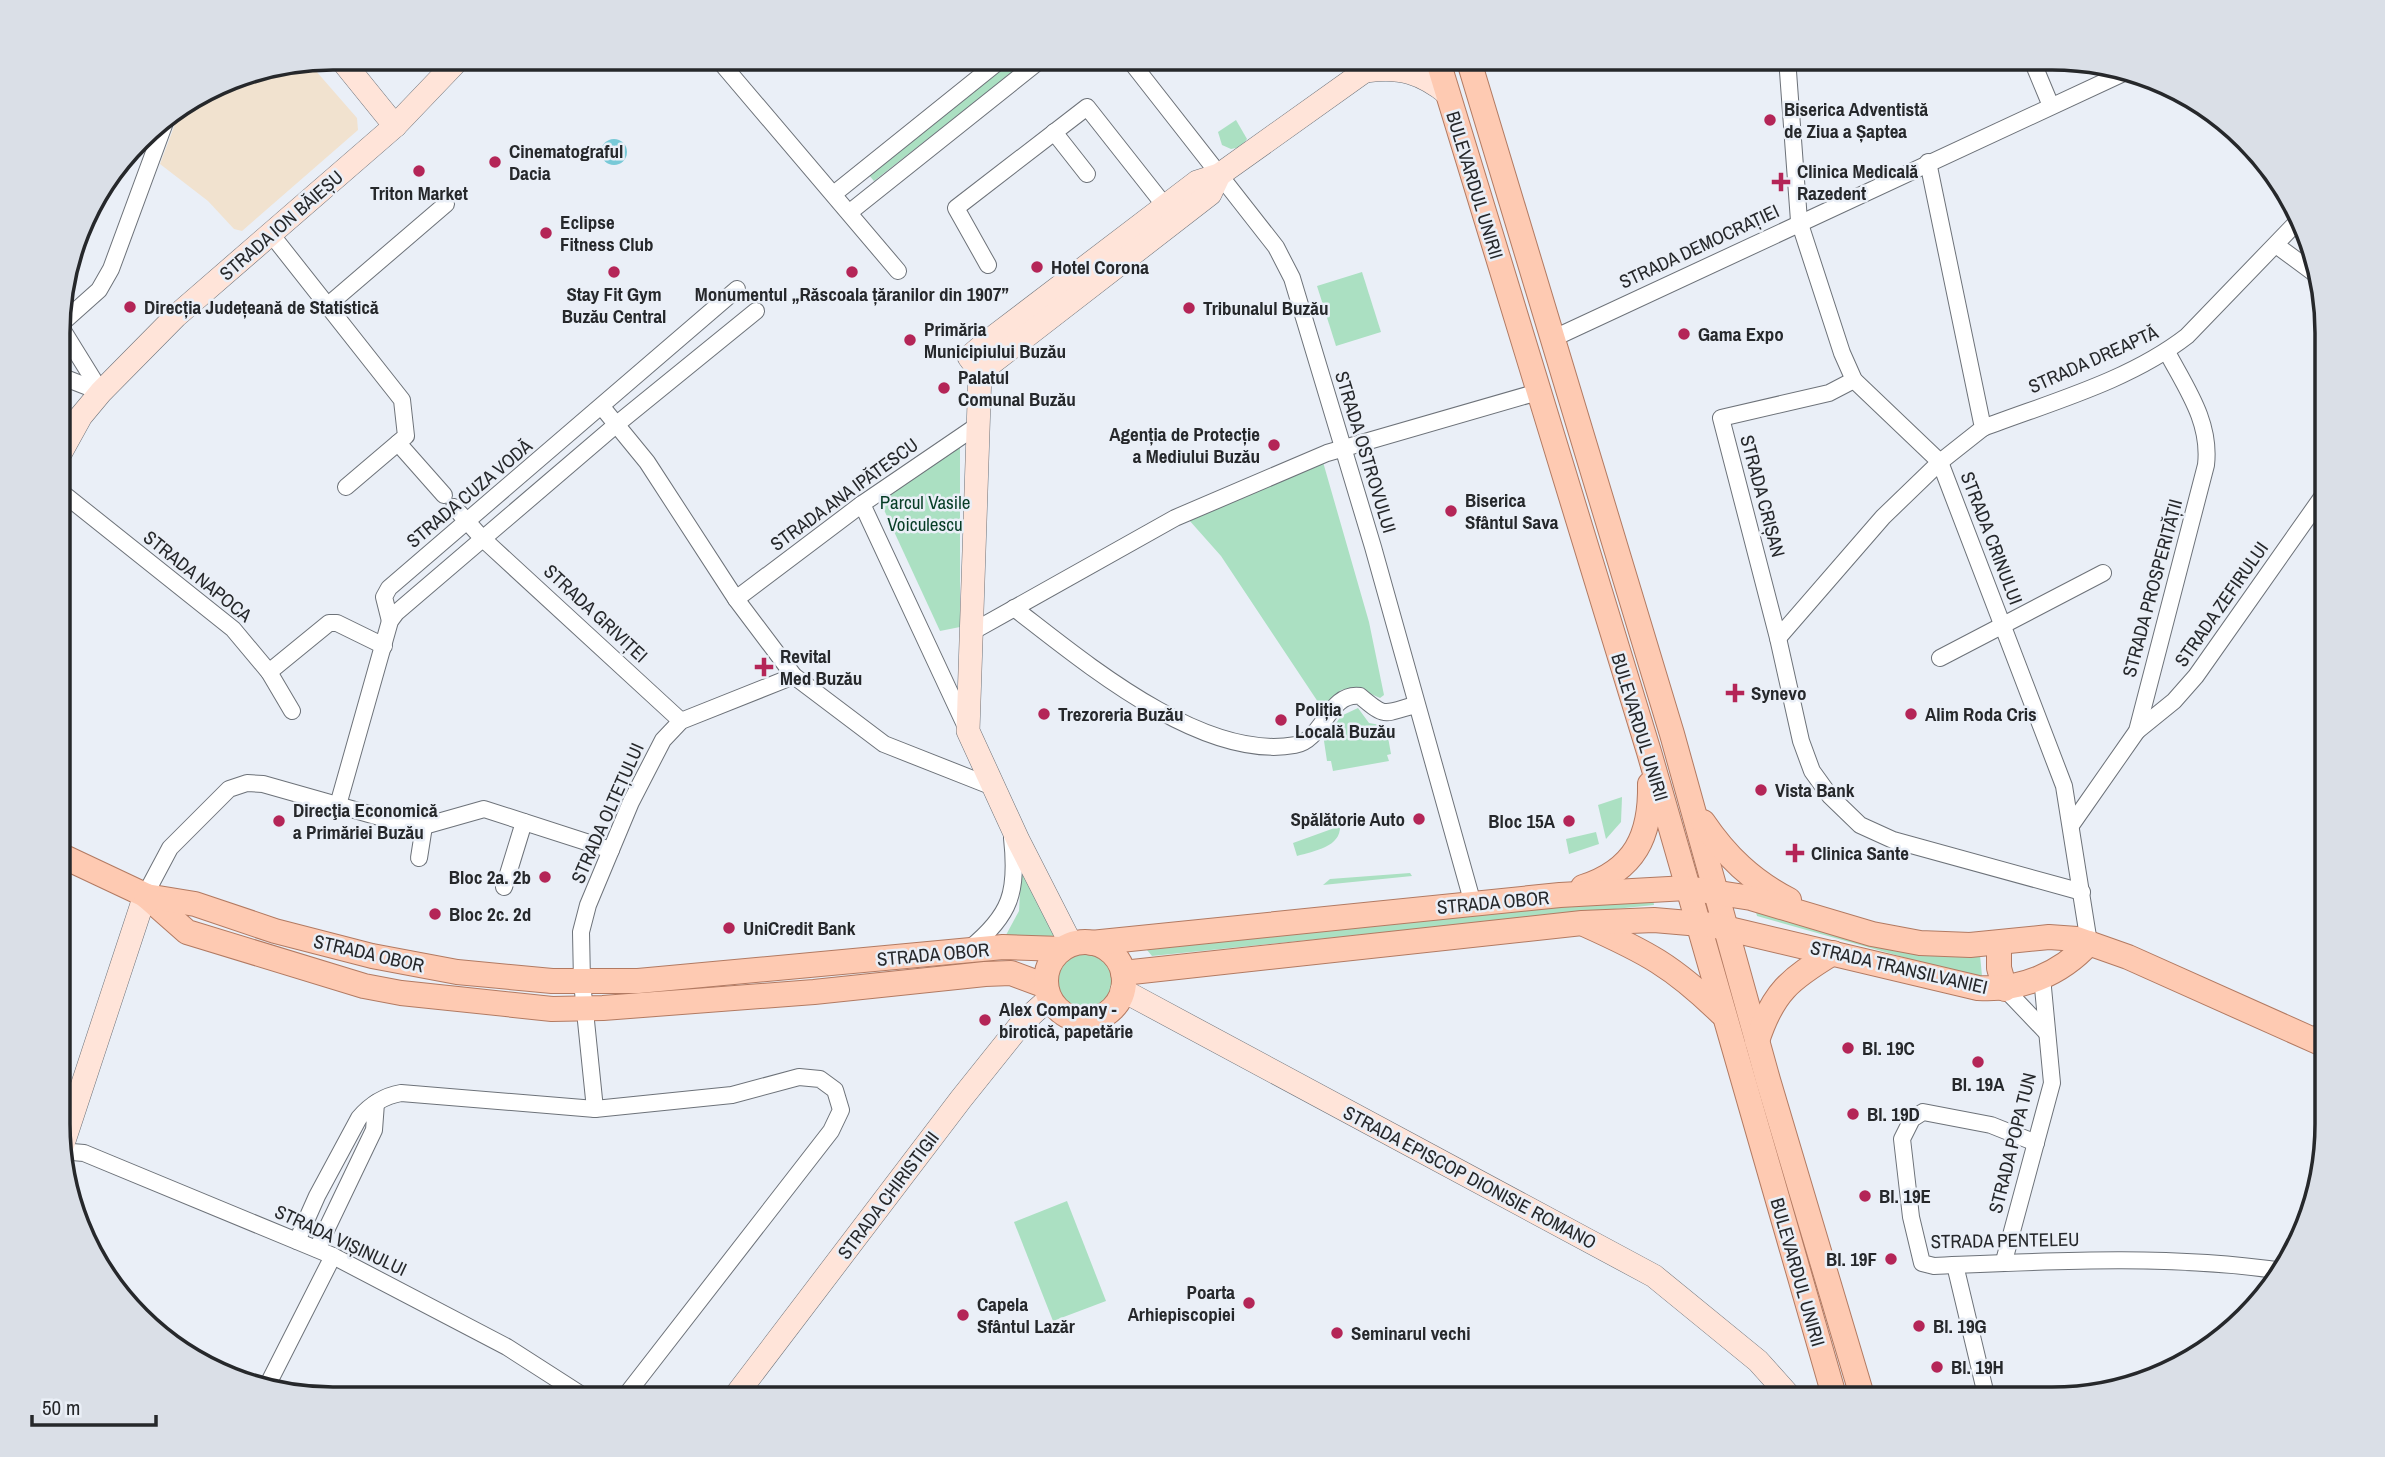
<svg xmlns="http://www.w3.org/2000/svg" width="2385" height="1457" viewBox="0 0 2385 1457" font-family="'Archivo Narrow',sans-serif">
<style>
.education{fill:#f1e2cf}
.green{fill:#abe0c2}
.water{fill:#78c9d7}
.lines{fill:none;stroke-linecap:round;stroke-linejoin:round}
.street-casing{stroke:#6d7279;stroke-width:18}
.secondary-casing{stroke:#6d7279;stroke-width:24}
.primary-casing{stroke:#b27a62;stroke-width:26}
.street{stroke:#fff;stroke-width:16}
.secondary{stroke:#ffe4d9;stroke-width:23}
.primary{stroke:#fecab2;stroke-width:24}
.poi-dot{fill:#b42557;stroke:#eaeff7;stroke-width:2.5}
.labels{text-anchor:middle;stroke-width:5;stroke-linejoin:round;paint-order:stroke}
.poi-label{font-size:19px;font-weight:bold;fill:#26282b;stroke:#eaeff7;text-anchor:start}
.street-label{font-size:19px;fill:#26282b;stroke:#eaeff7}
.park-label{font-size:19px;fill:#073d26;stroke:#eaeff7}
.rim{fill:none;stroke:#26282b;stroke-width:3.5}
</style>
<rect width="100%" height="100%" fill="#eaeff7"/>
<!-- education -->
<polygon class="education" points="309,63 357,118 358,130 242,231 234,229 208,201 160,164 181,108 228,79"/>
<!-- green -->
<g class="green">
<polygon points="1017,58 1031,58 874,181 868,174"/>
<polygon points="1236,120 1247,139 1241,147 1231,149 1222,145 1218,132"/>
<polygon points="1362,272 1381,332 1336,346 1317,286"/>
<polygon points="960,447 960,627 940,631 879,499"/>
<polygon points="1323,462 1369,622 1384,695 1380,698 1355,687 1341,690 1322,708 1221,556 1189,520"/>
<polygon points="1358,708 1369,723 1386,726 1391,754 1387,755 1389,761 1333,771 1331,761 1327,761 1324,741 1341,716"/>
<polygon points="1622,797 1621,822 1606,839 1598,805"/>
<path d="M1340 826C1341 847 1314 851 1297 856L1293 843Z"/>
<polygon points="1596,832 1599,844 1569,854 1566,839"/>
<polygon points="1024,871 1056,931 1055,938 1006,935 1019,911 1021,874"/>
<polygon points="1410,873 1412,876 1323,885 1330,879"/>
<polygon points="1653,899 1654,905 1152,956 1142,944"/>
<polygon points="1754,905 1980,955 1982,976 1967,975 1757,916"/>
<circle cx="1084" cy="981" r="32"/>
<polygon points="1067,1201 1106,1301 1053,1321 1014,1222"/>
</g>
<!-- water -->
<circle class="water" cx="614" cy="152" r="13"/>
<g class="lines">
<defs>
<g id="street">
<polyline points="717,58 898,271"/>
<polyline points="1128,58 1276,247 1292,278 1373,547 1473,904"/>
<polyline points="1787,58 1799,221 1842,353 1854,380 1940,462 2064,786 2089,943"/>
<polyline points="2031,58 2051,106"/>
<polyline points="1054,132 1087,174"/>
<polyline points="835,193 1003,58"/>
<polyline points="850,212 1043,58"/>
<polyline points="271,234 402,400 406,436 346,487"/>
<polyline points="2276,245 2314,273"/>
<polyline points="988,265 956,208 1087,107 1165,206"/>
<polyline points="327,306 446,204"/>
<polyline points="1554,338 2130,70"/>
<polyline points="60,376 101,392"/>
<polyline points="1854,380 1829,393 1721,418 1778,638 1801,741 1812,771 1830,796 1860,825 1893,840 2082,892"/>
<polyline points="101,392 62,329 62,323 99,290 111,269 167,117"/>
<polyline points="602,407 647,462 736,599 794,676 884,744 993,787"/>
<path d="M1983 428C2051 402 2129 381 2187 336L2298 221"/>
<polyline points="398,443 444,495"/>
<polyline points="60,491 233,629 269,672 292,711"/>
<polyline points="862,504 966,727"/>
<polyline points="454,507 482,538 681,721"/>
<polyline points="736,599 862,504 978,425"/>
<path d="M1014 608C1083 661 1202 762 1295 745 1324 740 1328 692 1360 696 1386 718 1383 714 1415 705"/>
<polyline points="390,621 384,597 389,588 737,289"/>
<polyline points="970,633 1175,518 1327,453 1538,392"/>
<polyline points="1778,638 1883,517 1940,462 1983,428 1928,162"/>
<polyline points="1940,658 2103,573"/>
<polyline points="269,672 329,623 337,623 384,646"/>
<polyline points="2137,731 2174,701 2196,676 2327,490"/>
<polyline points="338,805 390,621 396,613 617,424 756,311"/>
<path d="M2072 824 2137 731 2206 465C2211 422 2186 388 2167 352"/>
<polyline points="419,858 424,826"/>
<polyline points="504,887 524,822"/>
<polyline points="145,895 170,848 229,789 247,783 263,784 390,820 424,826 484,809 611,850"/>
<path d="M969 949C1011 915 1018 892 1012 838"/>
<polyline points="2005,989 2047,1033"/>
<polyline points="2313,1040 2327,1023"/>
<polyline points="595,1109 582,982 581,932 588,905 631,802 663,740 681,721 794,676"/>
<path d="M2036 1143 1991 1125 1923 1112 1912 1119 1902 1139 1911 1217 1922 1263 1934 1266C2050 1261 2167 1254 2283 1271"/>
<polyline points="60,1151 84,1153 333,1256 507,1347 588,1399"/>
<path d="M297 1241 317 1196 359 1118C370 1105 384 1096 401 1093L595 1109 732 1095 799 1077 820 1079 835 1090 841 1110 831 1131 623 1399"/>
<polyline points="317,1249 374,1130 376,1103"/>
<polyline points="2004,1261 2052,1083 2042,977"/>
<polyline points="1955,1265 1987,1399"/>
<polyline points="265,1390 333,1256"/>
</g>
<g id="secondary">
<polyline points="340,58 395,126"/>
<path d="M1367 71C1400 66 1422 73 1448 94"/>
<polyline points="980,372 968,731 1018,840 1071,944"/>
<polyline points="980,372 969,357 983,345 1197,182 1219,175 1383,58"/>
<polyline points="980,372 1210,194 1219,175"/>
<polyline points="60,454 81,416 101,392 176,316 395,126 460,58"/>
<polyline points="1122,990 1654,1276 1758,1361 1792,1399"/>
<polyline points="60,1153 145,895"/>
<polyline points="733,1399 961,1099 1021,1024 1050,998"/>
</g>
<g id="primary">
<polyline points="1437,58 1649,752 1835,1399"/>
<polyline points="1468,58 1672,734 1768,1080 1863,1399"/>
<path d="M1703 822C1726 856 1752 881 1789 900"/>
<polyline points="60,855 145,895 187,932 364,986 401,993 552,1009 603,1008 814,992 985,974 1011,973 1046,986"/>
<path d="M1583 887C1635 870 1651 836 1650 784"/>
<polyline points="146,896 195,904 275,931 372,956 457,972 552,981 638,981 1003,947 1062,949"/>
<path d="M1586 925C1646 952 1673 966 1721 1013"/>
<circle cx="1085" cy="981" r="39"/>
<polyline points="1091,943 1560,895 1687,888 1751,898 1872,934 1920,943 1970,945 2049,937 2077,939 2128,957 2327,1046"/>
<polyline points="1999,943 1999,968 2005,989"/>
<path d="M1123 973 1582 923 1654 920 1712 925 1978 988C2020 991 2061 974 2089 943"/>
<path d="M1757 1041C1773 992 1790 979 1833 953"/>
</g>
</defs>
<!-- street casing -->
<use href="#street" class="street-casing"/>
<!-- secondary casing -->
<use href="#secondary" class="secondary-casing"/>
<!-- primary casing -->
<use href="#primary" class="primary-casing"/>
<!-- street -->
<use href="#street" class="street"/>
<!-- secondary -->
<use href="#secondary" class="secondary"/>
<!-- primary -->
<use href="#primary" class="primary"/>
</g>
<!-- markers -->
<g class="poi-dot">
<circle cx="1770" cy="120" r="7"/>
<circle cx="495" cy="162" r="7"/>
<circle cx="419" cy="171" r="7"/>
<path d="M1777.5 171.5h7v7h7v7h-7v7h-7v-7h-7v-7h7z"/>
<circle cx="546" cy="233" r="7"/>
<circle cx="1037" cy="267" r="7"/>
<circle cx="614" cy="272" r="7"/>
<circle cx="852" cy="272" r="7"/>
<circle cx="130" cy="307" r="7"/>
<circle cx="1189" cy="308" r="7"/>
<circle cx="1684" cy="334" r="7"/>
<circle cx="910" cy="340" r="7"/>
<circle cx="944" cy="388" r="7"/>
<circle cx="1274" cy="445" r="7"/>
<circle cx="1451" cy="511" r="7"/>
<path d="M760.5 656.5h7v7h7v7h-7v7h-7v-7h-7v-7h7z"/>
<path d="M1731.5 682.5h7v7h7v7h-7v7h-7v-7h-7v-7h7z"/>
<circle cx="1044" cy="714" r="7"/>
<circle cx="1911" cy="714" r="7"/>
<circle cx="1281" cy="720" r="7"/>
<circle cx="1761" cy="790" r="7"/>
<circle cx="1419" cy="819" r="7"/>
<circle cx="279" cy="821" r="7"/>
<circle cx="1569" cy="821" r="7"/>
<path d="M1791.5 842.5h7v7h7v7h-7v7h-7v-7h-7v-7h7z"/>
<circle cx="545" cy="877" r="7"/>
<circle cx="435" cy="914" r="7"/>
<circle cx="729" cy="928" r="7"/>
<circle cx="985" cy="1020" r="7"/>
<circle cx="1848" cy="1048" r="7"/>
<circle cx="1978" cy="1062" r="7"/>
<circle cx="1853" cy="1114" r="7"/>
<circle cx="1865" cy="1196" r="7"/>
<circle cx="1891" cy="1259" r="7"/>
<circle cx="1249" cy="1303" r="7"/>
<circle cx="963" cy="1315" r="7"/>
<circle cx="1919" cy="1326" r="7"/>
<circle cx="1337" cy="1333" r="7"/>
<circle cx="1937" cy="1367" r="7"/>
</g>
<g class="labels">
<!-- poi labels -->
<g class="poi-label">
<text x="1784" y="116">Biserica Adventistă<tspan x="1784" dy="22">de Ziua a Șaptea</tspan></text>
<text x="509" y="158">Cinematograful<tspan x="509" dy="22">Dacia</tspan></text>
<text x="1797" y="178">Clinica Medicală<tspan x="1797" dy="22">Razedent</tspan></text>
<text x="419" y="200" text-anchor="middle">Triton Market</text>
<text x="560" y="229">Eclipse<tspan x="560" dy="22">Fitness Club</tspan></text>
<text x="1051" y="274">Hotel Corona</text>
<text x="614" y="301" text-anchor="middle">Stay Fit Gym<tspan x="614" dy="22">Buzău Central</tspan></text>
<text x="852" y="301" text-anchor="middle">Monumentul „Răscoala țăranilor din 1907”</text>
<text x="144" y="314">Direcția Județeană de Statistică</text>
<text x="1203" y="315">Tribunalul Buzău</text>
<text x="924" y="336">Primăria<tspan x="924" dy="22">Municipiului Buzău</tspan></text>
<text x="1698" y="341">Gama Expo</text>
<text x="958" y="384">Palatul<tspan x="958" dy="22">Comunal Buzău</tspan></text>
<text x="1260" y="441" text-anchor="end">Agenția de Protecție<tspan x="1260" dy="22">a Mediului Buzău</tspan></text>
<text x="1465" y="507">Biserica<tspan x="1465" dy="22">Sfântul Sava</tspan></text>
<text x="780" y="663">Revital<tspan x="780" dy="22">Med Buzău</tspan></text>
<text x="1751" y="700">Synevo</text>
<text x="1295" y="716">Poliția<tspan x="1295" dy="22">Locală Buzău</tspan></text>
<text x="1058" y="721">Trezoreria Buzău</text>
<text x="1925" y="721">Alim Roda Cris</text>
<text x="1775" y="797">Vista Bank</text>
<text x="293" y="817">Direcţia Economică<tspan x="293" dy="22">a Primăriei Buzău</tspan></text>
<text x="1405" y="826" text-anchor="end">Spălătorie Auto</text>
<text x="1555" y="828" text-anchor="end">Bloc 15A</text>
<text x="1811" y="860">Clinica Sante</text>
<text x="531" y="884" text-anchor="end">Bloc 2a. 2b</text>
<text x="449" y="921">Bloc 2c. 2d</text>
<text x="743" y="935">UniCredit Bank</text>
<text x="999" y="1016">Alex Company -<tspan x="999" dy="22">birotică, papetărie</tspan></text>
<text x="1862" y="1055">Bl. 19C</text>
<text x="1978" y="1091" text-anchor="middle">Bl. 19A</text>
<text x="1867" y="1121">Bl. 19D</text>
<text x="1879" y="1203">Bl. 19E</text>
<text x="1877" y="1266" text-anchor="end">Bl. 19F</text>
<text x="1235" y="1299" text-anchor="end">Poarta<tspan x="1235" dy="22">Arhiepiscopiei</tspan></text>
<text x="977" y="1311">Capela<tspan x="977" dy="22">Sfântul Lazăr</tspan></text>
<text x="1933" y="1333">Bl. 19G</text>
<text x="1351" y="1340">Seminarul vechi</text>
<text x="1951" y="1374">Bl. 19H</text>
</g>
<!-- street labels -->
<g class="street-label">
<text transform="translate(1475 185) rotate(73)" y="7">BULEVARDUL UNIRII</text>
<text transform="translate(281 225) rotate(-41)" y="7">STRADA ION BĂIEȘU</text>
<text transform="translate(1699 246) rotate(-25)" y="7">STRADA DEMOCRAȚIEI</text>
<text transform="translate(2093 359) rotate(-24)" y="7">STRADA DREAPTĂ</text>
<text transform="translate(1366 452) rotate(73)" y="7">STRADA OSTROVULUI</text>
<text transform="translate(469 493) rotate(-40)" y="7">STRADA CUZA VODĂ</text>
<text transform="translate(844 494) rotate(-36)" y="7">STRADA ANA IPĂTESCU</text>
<text transform="translate(1763 496) rotate(75)" y="7">STRADA CRIȘAN</text>
<text transform="translate(1992 538) rotate(69)" y="7">STRADA CRINULUI</text>
<text transform="translate(198 576) rotate(39)" y="7">STRADA NAPOCA</text>
<text transform="translate(2152 588) rotate(-75)" y="7">STRADA PROSPERITĂȚII</text>
<text transform="translate(2221 604) rotate(-55)" y="7">STRADA ZEFIRULUI</text>
<text transform="translate(596 613) rotate(43)" y="7">STRADA GRIVIȚEI</text>
<text transform="translate(1640 727) rotate(73)" y="7">BULEVARDUL UNIRII</text>
<text transform="translate(607 813) rotate(-66)" y="7">STRADA OLTEȚULUI</text>
<text transform="translate(1493 902) rotate(-5)" y="7">STRADA OBOR</text>
<text transform="translate(369 953) rotate(13)" y="7">STRADA OBOR</text>
<text transform="translate(933 954) rotate(-5)" y="7">STRADA OBOR</text>
<text transform="translate(1899 967) rotate(13)" y="7">STRADA TRANSILVANIEI</text>
<text transform="translate(2012 1143) rotate(-76)" y="7">STRADA POPA TUN</text>
<text transform="translate(1470 1177) rotate(28)" y="7">STRADA EPISCOP DIONISIE ROMANO</text>
<text transform="translate(888 1195) rotate(-53)" y="7">STRADA CHIRISTIGII</text>
<text transform="translate(341 1240) rotate(25)" y="7">STRADA VIȘINULUI</text>
<text transform="translate(2005 1240) rotate(-1)" y="7">STRADA PENTELEU</text>
<text transform="translate(1798 1272) rotate(74)" y="7">BULEVARDUL UNIRII</text>
</g>
<!-- park labels -->
<g class="park-label">
<text x="925" y="509">Parcul Vasile<tspan x="925" dy="22">Voiculescu</tspan></text>
</g>
</g>
<!-- crop -->
<path d="M0 0H2385V1457H0ZM333 70H2052A263 263 0 0 1 2315 333V1124A263 263 0 0 1 2052 1387H333A263 263 0 0 1 70 1124V333A263 263 0 0 1 333 70Z" fill="#dadfe7" fill-rule="evenodd"/>
<path class="rim" d="M333 70H2052A263 263 0 0 1 2315 333V1124A263 263 0 0 1 2052 1387H333A263 263 0 0 1 70 1124V333A263 263 0 0 1 333 70Z"/>
<!-- scale -->
<path d="M32 1415v10h124v-10" fill="none" stroke="#26282b" stroke-width="3.5"/>
<text x="42" y="1415" font-size="21" fill="#26282b" stroke="#eaeff7" stroke-width="5" paint-order="stroke">50 m</text>
</svg>
